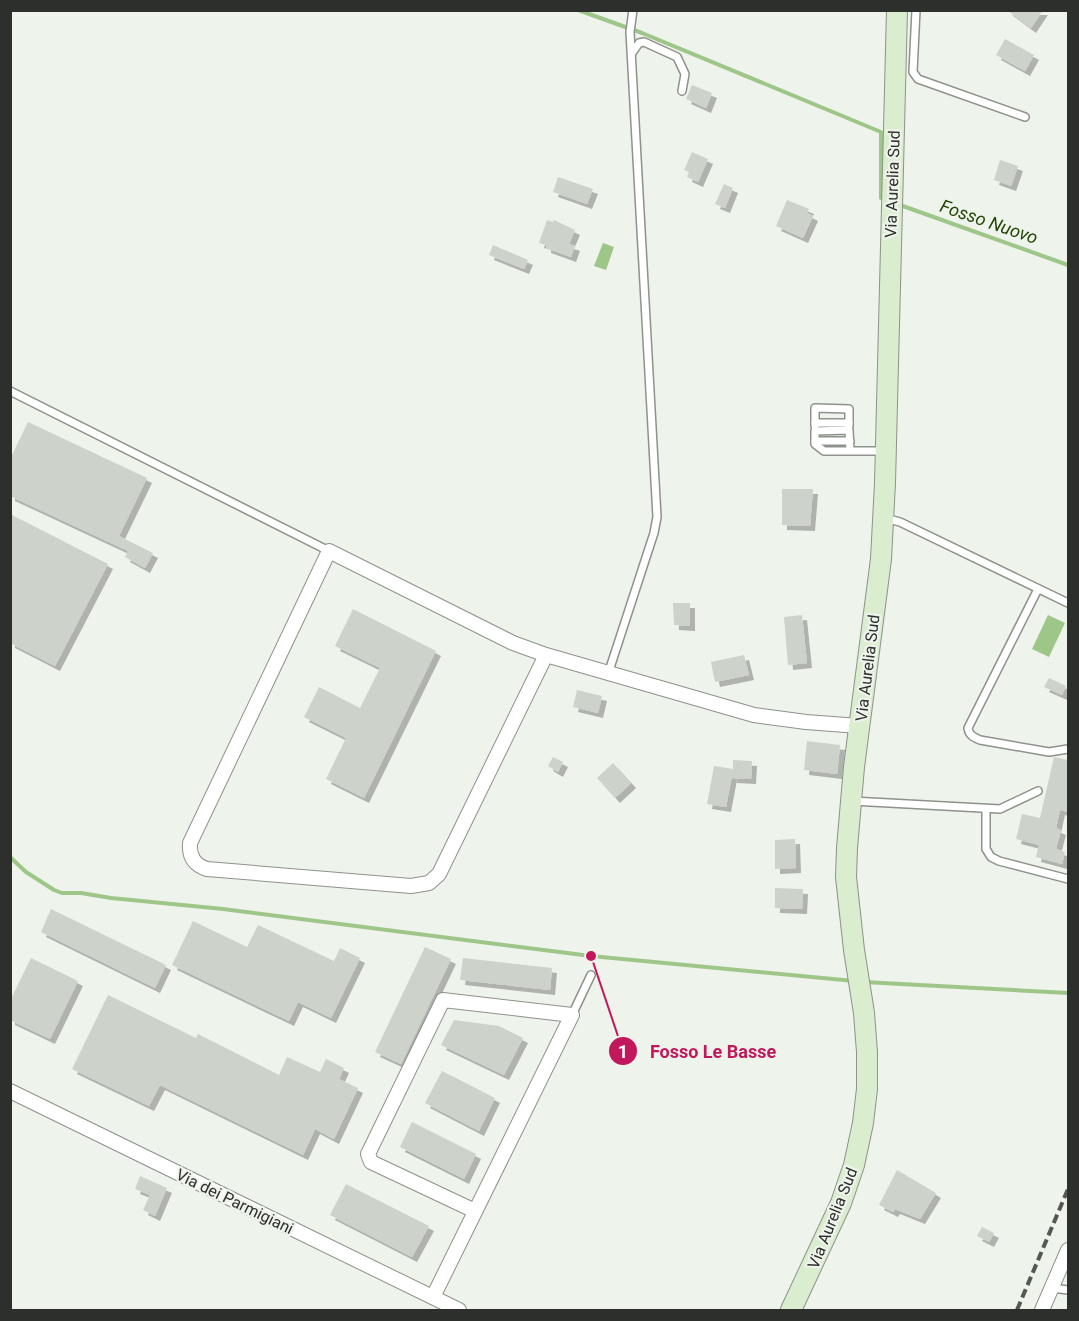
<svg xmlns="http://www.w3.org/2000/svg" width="1079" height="1321" viewBox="0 0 1079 1321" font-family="Roboto,sans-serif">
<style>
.water{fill:#9fc689}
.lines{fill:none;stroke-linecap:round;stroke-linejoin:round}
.stream{stroke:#9fc689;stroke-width:4}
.building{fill:#cdd2ca;filter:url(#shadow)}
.service-casing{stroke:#8d928b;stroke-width:10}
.minor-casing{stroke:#8d928b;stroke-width:16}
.secondary-casing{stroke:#8d928b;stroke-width:22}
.service{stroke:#fff;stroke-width:7}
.minor{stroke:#fff;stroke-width:14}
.secondary{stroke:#daedce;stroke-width:20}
.rail{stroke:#555753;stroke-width:4;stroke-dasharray:9 4.5;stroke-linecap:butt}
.labels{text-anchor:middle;stroke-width:4.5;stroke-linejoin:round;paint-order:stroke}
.street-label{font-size:16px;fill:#2d2f2c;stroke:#eef3ec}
.water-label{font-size:18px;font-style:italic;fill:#234504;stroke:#eef3ec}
.leader{fill:none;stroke:#c2185b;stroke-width:2}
.callout-dot{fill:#c2185b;stroke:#eef3ec;stroke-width:2}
.mark-label{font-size:18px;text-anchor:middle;font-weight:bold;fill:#fff}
.callout-label{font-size:18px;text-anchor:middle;font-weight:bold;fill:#c2185b;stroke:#eef3ec;stroke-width:4.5;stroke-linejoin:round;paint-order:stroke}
</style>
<defs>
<filter id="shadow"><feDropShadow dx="5" dy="5" stdDeviation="0" flood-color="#0004"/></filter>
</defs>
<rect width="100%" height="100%" fill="#eef3ec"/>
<!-- water -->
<g class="water">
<polygon points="603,243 614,247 606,270 594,266"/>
<polygon points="1048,615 1065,623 1049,657 1032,649"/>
</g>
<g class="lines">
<!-- stream -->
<g class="stream">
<polyline points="578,10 642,33 881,132 881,198"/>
<polyline points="900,205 1068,265"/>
<polyline points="10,857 26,872 54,890 62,893 81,893 111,898 223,909 591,956 854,981"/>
<polyline points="864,982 1068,993"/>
</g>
</g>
<!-- building -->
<g class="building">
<polygon points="1007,10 1043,10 1031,28"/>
<polygon points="1005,39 1034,55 1025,71 996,55"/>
<polygon points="692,85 712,93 706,108 686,99"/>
<polygon points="692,152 708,159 698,182 687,177 689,172 684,170"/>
<polygon points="1000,160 1018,166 1011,186 994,180"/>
<polygon points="558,177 593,189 587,204 553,192"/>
<polygon points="724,184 733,188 725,208 715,204"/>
<polygon points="787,200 809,209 807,213 813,216 803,238 776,226"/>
<polygon points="547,220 553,222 554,220 575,230 569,244 575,246 571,257 546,248 546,245 539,243"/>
<polygon points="493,245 528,260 524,269 489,255"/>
<polygon points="28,422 147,478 119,536 153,553 145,568 125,557 128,551 10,496 10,459"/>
<polygon points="782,489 813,489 810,526 782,525"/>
<polygon points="10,514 108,564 55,666 10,643"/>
<polygon points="673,603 690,603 690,626 674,625"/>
<polygon points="353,609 436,651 364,798 326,779 346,738 304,717 319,687 360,708 380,668 335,646"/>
<polygon points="802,615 807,663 788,665 784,617"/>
<polygon points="744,655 749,675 715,682 711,662"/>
<polygon points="1049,678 1066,686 1062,695 1044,687"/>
<polygon points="577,690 602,696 598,713 573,707"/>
<polygon points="807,741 840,745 837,774 804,770"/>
<polygon points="553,757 563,762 558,772 548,766"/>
<polygon points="1054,757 1068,760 1068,812 1060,810 1056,828 1061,830 1056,849 1065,852 1062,864 1036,857 1039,845 1016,839 1022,814 1040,818"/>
<polygon points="733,760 752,761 751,779 732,778 733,770 726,807 707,804 714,766 733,769"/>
<polygon points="613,763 631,783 615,798 597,778"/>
<polygon points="795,839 796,868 775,869 775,840"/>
<polygon points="775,888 803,889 802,909 775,908"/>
<polygon points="51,909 166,965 155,988 41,932"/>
<polygon points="193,921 247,947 258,925 334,961 340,948 360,958 331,1018 298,1002 289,1021 172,965"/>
<polygon points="425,947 451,959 401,1064 375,1052"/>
<polygon points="31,958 78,981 50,1039 10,1020 10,1001"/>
<polygon points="463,958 552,968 550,990 460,980"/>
<polygon points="108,995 196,1038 198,1034 279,1075 287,1057 320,1072 326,1059 344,1068 339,1079 358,1088 334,1139 315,1129 303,1155 160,1085 149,1106 72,1069"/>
<polygon points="454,1020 499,1026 523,1038 504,1075 441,1045"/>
<polygon points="442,1071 495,1098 479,1131 425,1103"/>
<polygon points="412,1122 476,1154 464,1179 400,1147"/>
<polygon points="897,1170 936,1193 920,1219 895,1209 893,1212 879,1205"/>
<polygon points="140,1176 167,1188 155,1216 143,1210 150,1195 135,1189"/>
<polygon points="346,1184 429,1226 412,1257 330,1215"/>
<polygon points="982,1227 994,1233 989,1242 977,1236"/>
</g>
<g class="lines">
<defs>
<g id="service">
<polyline points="916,10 913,72 918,79 1025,117"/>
<polyline points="632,53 639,43 644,42 677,57 685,74 682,91"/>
<polyline points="10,391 329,551"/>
<polyline points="815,423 815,408 849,409 849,423"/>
<polyline points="815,426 815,423 849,423 849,426"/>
<polyline points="815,441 850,441"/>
<polyline points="850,451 849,430 815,431 815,444 824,451 883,451"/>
<polyline points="885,518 900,522 1068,603"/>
<path d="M1038 589 968 728C969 735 973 737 980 740L1049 752 1068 749"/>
<polyline points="608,674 654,533 657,517 630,32 633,10"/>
<polyline points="852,801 1000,809 1038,791"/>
<polyline points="986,809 986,849 991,857 999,861 1068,879"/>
<polyline points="572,1015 591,975"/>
<polyline points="1052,1288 1068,1290"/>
</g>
<g id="minor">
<path d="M546 655 439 874 429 883 411 886 207 869C194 865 189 856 190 843L329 551 513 643 546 655 754 715 806 722 859 726"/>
<polyline points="10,1091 459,1310"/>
<polyline points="433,1297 572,1015 443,1000 368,1154 371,1162 475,1211"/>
<polyline points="1042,1310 1068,1250"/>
</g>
<polyline id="secondary" points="791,1310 841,1203 854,1165 863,1123 867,1089 867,1052 864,1013 854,950 846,877 847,848 854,767 881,559 885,483 897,10"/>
</defs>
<!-- service casing -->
<use href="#service" class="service-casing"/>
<!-- minor casing -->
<use href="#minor" class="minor-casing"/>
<!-- secondary casing -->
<use href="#secondary" class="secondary-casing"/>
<!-- service -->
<use href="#service" class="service"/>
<!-- minor -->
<use href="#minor" class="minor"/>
<!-- secondary -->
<use href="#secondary" class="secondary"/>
<!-- rail -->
<polyline class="rail" points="1017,1310 1068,1189"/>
</g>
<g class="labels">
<!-- street labels -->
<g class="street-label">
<text transform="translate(892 184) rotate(-88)" y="6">Via Aurelia Sud</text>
<text transform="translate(867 668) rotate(-83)" y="6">Via Aurelia Sud</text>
<text transform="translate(235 1201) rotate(26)" y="6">Via dei Parmigiani</text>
<text transform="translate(832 1218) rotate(-68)" y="6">Via Aurelia Sud</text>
</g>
<!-- water labels -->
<g class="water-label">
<text transform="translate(989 222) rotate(19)" y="6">Fosso Nuovo</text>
</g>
</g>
<!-- callouts -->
<path class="leader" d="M591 956L623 1051"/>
<g class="callout-dot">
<circle cx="591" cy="956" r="6"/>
<circle cx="623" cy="1051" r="15"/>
</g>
<g class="mark-label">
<text x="623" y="1058">1</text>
</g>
<g class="callout-label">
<text x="713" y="1058">Fosso Le Basse</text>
</g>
<!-- border -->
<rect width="1079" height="1321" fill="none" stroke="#2d2f2c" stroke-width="24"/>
</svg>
